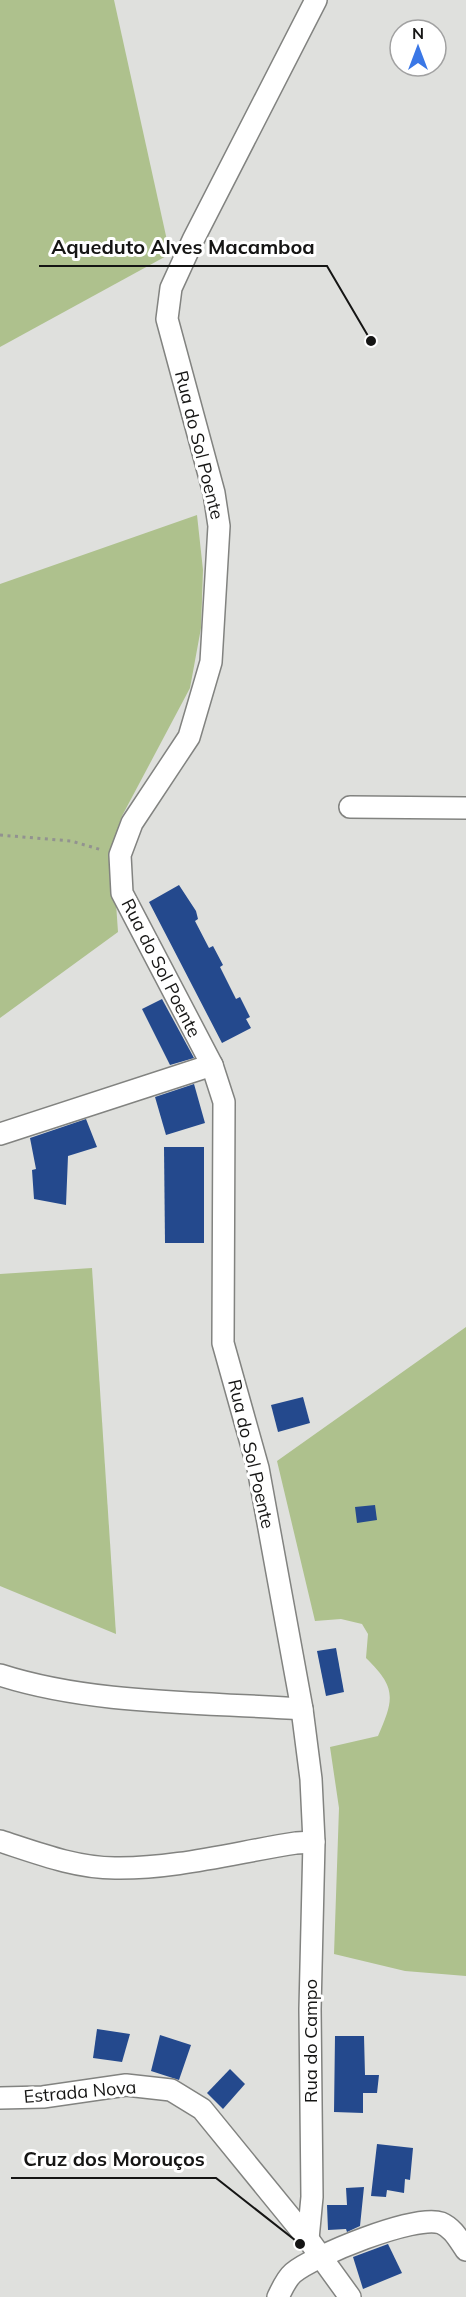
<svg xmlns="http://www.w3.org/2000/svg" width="466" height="2297" viewBox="0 0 466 2297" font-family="Mulish,sans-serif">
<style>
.green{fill:#aec18d}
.building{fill:#24498d}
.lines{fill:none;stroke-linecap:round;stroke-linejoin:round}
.minor-casing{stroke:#828380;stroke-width:24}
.path{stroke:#929290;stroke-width:3;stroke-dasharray:3 4.5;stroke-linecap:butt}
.minor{stroke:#fff;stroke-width:21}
.labels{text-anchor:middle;stroke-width:6;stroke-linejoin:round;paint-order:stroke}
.street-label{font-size:18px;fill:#151514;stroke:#fff}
.leader{fill:none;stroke:#151514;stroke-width:2}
.callout-dot{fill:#151514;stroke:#fff;stroke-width:2}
.callout-label{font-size:20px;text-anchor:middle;font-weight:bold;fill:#151514;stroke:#fff;stroke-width:6;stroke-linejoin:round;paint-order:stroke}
</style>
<rect width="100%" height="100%" fill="#dfe0dd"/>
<!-- green -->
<g class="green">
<polygon points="0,0 114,0 170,254 0,347"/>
<polygon points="197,515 203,570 201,628 190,688 122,816 112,845 118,932 0,1018 0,584"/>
<polygon points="92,1268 116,1634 0,1586 0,1274"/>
<path d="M466 1327V1976L405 1971 334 1954 339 1808 330 1747 378 1736C394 1699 397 1688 366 1658L368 1634 362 1624 341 1619 315 1621 277 1461Z"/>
</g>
<!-- building -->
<g class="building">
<polygon points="179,885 196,911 198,919 195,921 209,948 213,946 223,965 220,967 236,999 240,997 250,1017 246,1019 251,1028 222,1043 149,902"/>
<polygon points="162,999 194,1058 170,1065 142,1009"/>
<polygon points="194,1084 205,1123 166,1135 155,1097"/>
<polygon points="86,1119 97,1147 68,1156 66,1205 34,1199 32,1170 36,1169 30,1138"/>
<polygon points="164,1147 204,1147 204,1243 165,1243"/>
<polygon points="303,1397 310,1423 278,1432 271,1405"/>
<polygon points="375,1505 377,1520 357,1523 355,1507"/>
<polygon points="336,1648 344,1692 326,1696 317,1651"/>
<polygon points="97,2029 130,2034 122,2062 93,2058"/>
<polygon points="160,2035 191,2045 179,2080 151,2071"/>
<polygon points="335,2036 364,2036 365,2075 379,2075 377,2093 363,2093 363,2113 334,2112"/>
<polygon points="230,2069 245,2084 223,2109 207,2093"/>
<polygon points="377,2144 413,2148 410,2180 405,2179 404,2193 387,2190 386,2197 371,2196"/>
<polygon points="364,2187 360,2226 347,2232 346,2229 328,2230 327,2205 347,2205 346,2188"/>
<polygon points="388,2244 402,2273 363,2289 353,2257"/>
</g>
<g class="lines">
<defs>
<g id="minor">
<polyline points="350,807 466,808"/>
<polyline points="0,1134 212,1065"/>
<path d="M0 1675C93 1705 204 1702 302 1709"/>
<path d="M0 1841C37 1853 76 1868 115 1868 175 1869 237 1852 296 1843L314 1842"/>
<polyline points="0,2098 43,2097 126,2085 171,2090 202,2109 308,2239 350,2297"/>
<polyline points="308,2239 312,2197 310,2009 314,1842 311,1779 302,1709 258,1468 223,1343 224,1102 212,1065 122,893 120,855 132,823 189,737 211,662 219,526 214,493 167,319 171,288 193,240 316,0"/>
<path d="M278 2297C282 2289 286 2279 293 2273 313 2256 415 2214 441 2223 453 2228 459 2240 466 2250"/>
</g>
</defs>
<!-- minor casing -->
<use href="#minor" class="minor-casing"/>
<!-- path -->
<polyline class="path" points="0,835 71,841 102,850"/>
<!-- minor -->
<use href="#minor" class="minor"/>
</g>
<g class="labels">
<!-- street labels -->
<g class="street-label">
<text transform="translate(199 445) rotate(76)" y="6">Rua do Sol Poente</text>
<text transform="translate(161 968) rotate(63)" y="6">Rua do Sol Poente</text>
<text transform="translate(251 1454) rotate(77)" y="6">Rua do Sol Poente</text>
<text transform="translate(311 2041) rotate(-90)" y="6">Rua do Campo</text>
<text transform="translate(80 2092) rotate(-5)" y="6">Estrada Nova</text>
</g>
</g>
<!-- callouts -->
<path class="leader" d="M371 341L327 266H39M300 2244L216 2178H11"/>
<g class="callout-dot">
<circle cx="371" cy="341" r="6"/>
<circle cx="300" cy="2244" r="6"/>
</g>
<g class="callout-label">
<text x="183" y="254">Aqueduto Alves Macamboa</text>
<text x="114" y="2166">Cruz dos Morouços</text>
</g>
<!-- north arrow -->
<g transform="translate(418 48)"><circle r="28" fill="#ffffff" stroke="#a1a1a1" stroke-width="1.5"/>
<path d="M0-4.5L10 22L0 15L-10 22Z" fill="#3a77e6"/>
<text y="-9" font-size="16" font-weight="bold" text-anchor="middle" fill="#151514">N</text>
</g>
</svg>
